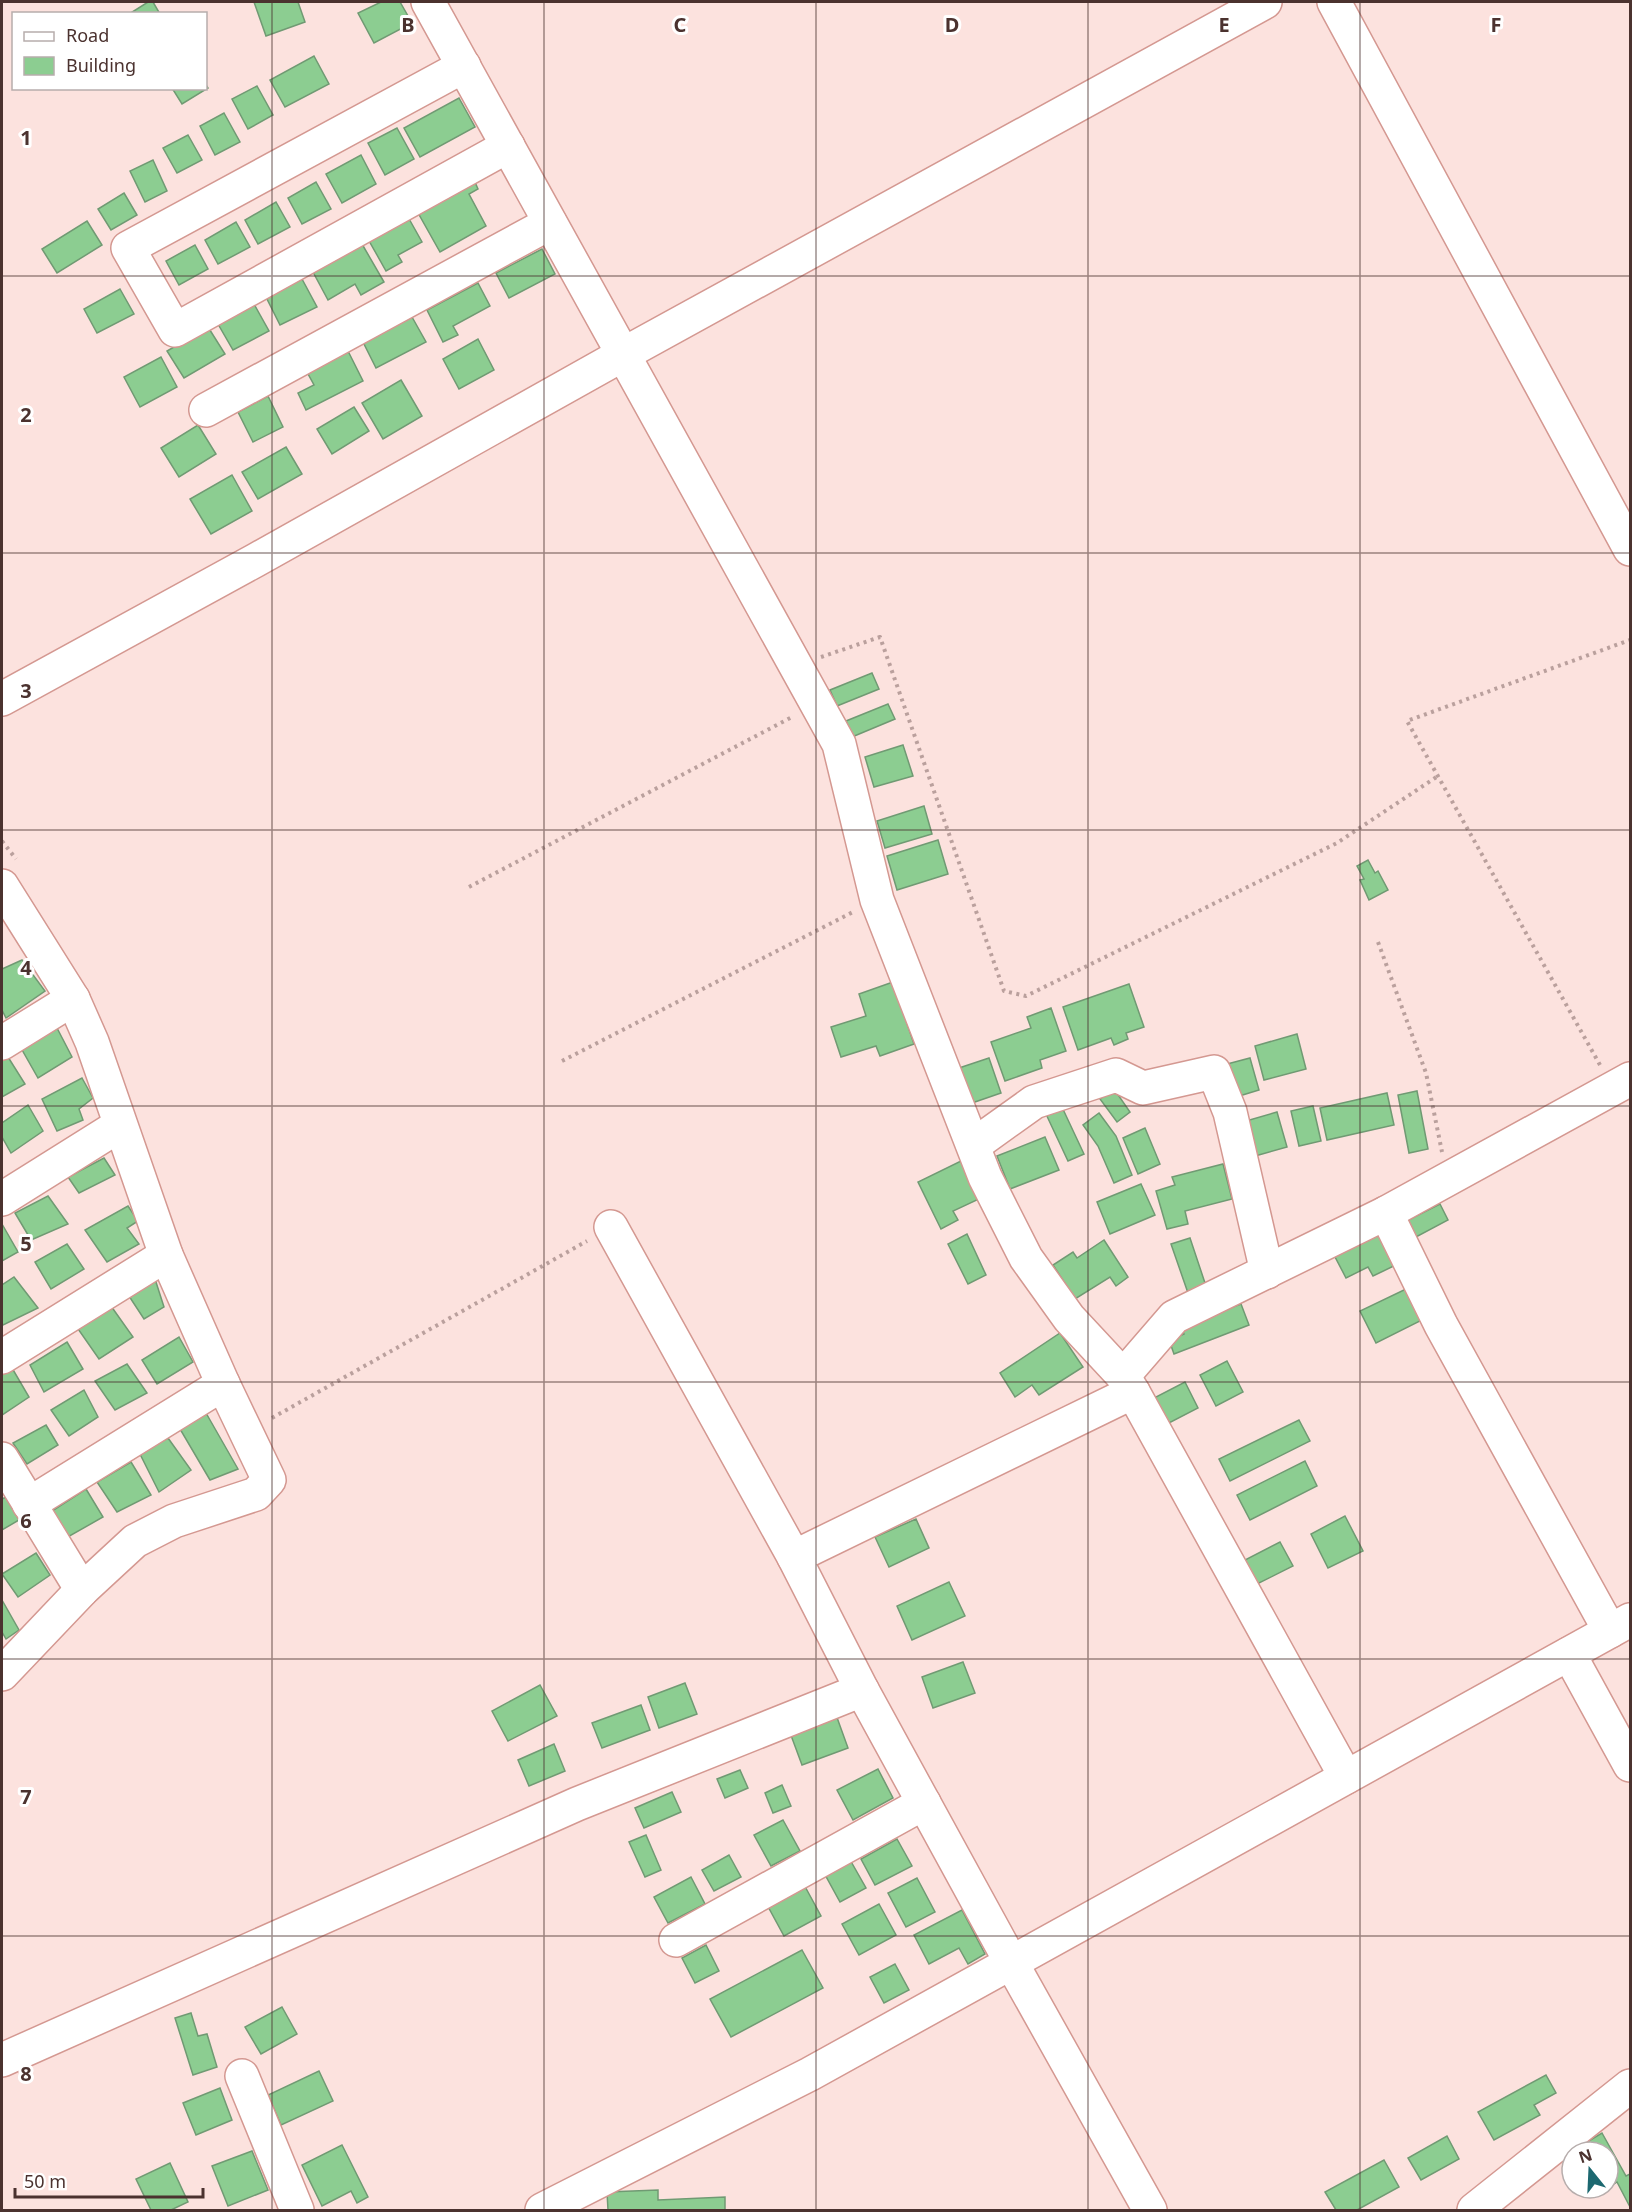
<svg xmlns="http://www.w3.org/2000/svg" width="1632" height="2212" viewBox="0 0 1632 2212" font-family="'Noto Sans',sans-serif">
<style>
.building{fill:#8ccd91;stroke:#709a73;stroke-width:1.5}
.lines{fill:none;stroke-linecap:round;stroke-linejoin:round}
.minor-casing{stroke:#d49891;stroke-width:36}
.path{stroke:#baa09d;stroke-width:4;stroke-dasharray:3 4.5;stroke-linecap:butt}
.minor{stroke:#fff;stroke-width:33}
.grid{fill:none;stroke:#4b322f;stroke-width:1.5;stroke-opacity:0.55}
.grid-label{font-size:20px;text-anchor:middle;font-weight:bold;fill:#4b322f;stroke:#fff;stroke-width:6;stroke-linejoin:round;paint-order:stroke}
</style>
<rect width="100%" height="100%" fill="#fce2de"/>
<!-- building -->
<g class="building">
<polygon points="148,2 153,2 160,14 129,14"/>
<polygon points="254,2 298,2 305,22 266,36"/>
<polygon points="381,2 400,2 412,23 374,43 358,13"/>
<polygon points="314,56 329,84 285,107 270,80"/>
<polygon points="206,85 208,88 182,104 172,88 206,88"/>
<polygon points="257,86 273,115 248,129 232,99"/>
<polygon points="459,98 475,127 420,157 404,128"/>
<polygon points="224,113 240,142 215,155 200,126"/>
<polygon points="397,128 414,159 385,175 368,143"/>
<polygon points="188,135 202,160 177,173 163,148"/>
<polygon points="361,155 376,184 342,203 326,174"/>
<polygon points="153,160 167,191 145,202 130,171"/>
<polygon points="474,180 478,189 469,194 486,226 440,252 417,211"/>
<polygon points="316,182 331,209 302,224 288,198"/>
<polygon points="124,193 137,215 111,230 98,209"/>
<polygon points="276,202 290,227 258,244 245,220"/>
<polygon points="408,217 422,242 398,255 402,262 386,271 368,239"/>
<polygon points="87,221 102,245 57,273 42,249"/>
<polygon points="236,222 250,247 218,264 205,240"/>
<polygon points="362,244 384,282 361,295 355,284 328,300 313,272"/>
<polygon points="195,245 208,269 179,285 166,261"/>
<polygon points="542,249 555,274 509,298 496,273"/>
<polygon points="302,279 317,307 280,325 266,297"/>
<polygon points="478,283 490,306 453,326 458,335 443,342 427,310"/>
<polygon points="120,289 134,314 97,333 84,309"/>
<polygon points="254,304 269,331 233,350 218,324"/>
<polygon points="412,317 426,342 376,368 363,342"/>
<polygon points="208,327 225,354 184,378 167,351"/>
<polygon points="478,339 494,370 459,389 443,359"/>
<polygon points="348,351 363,381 306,410 298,393 314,385 307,372"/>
<polygon points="161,357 177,387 140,407 124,377"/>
<polygon points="401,380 422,416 383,439 362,403"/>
<polygon points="268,396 283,427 253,442 238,412"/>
<polygon points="354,407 369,431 332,454 317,429"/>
<polygon points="198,425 216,454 179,477 161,448"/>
<polygon points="286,447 302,474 258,499 242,472"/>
<polygon points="232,475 252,511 211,534 190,499"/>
<polygon points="872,673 879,689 837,706 830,690"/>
<polygon points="888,704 895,719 852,737 846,721"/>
<polygon points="903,745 913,776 874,787 865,757"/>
<polygon points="924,806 932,834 885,848 877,821"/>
<polygon points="938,840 948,874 897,890 887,856"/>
<polygon points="1368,860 1375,873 1378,871 1388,890 1369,900 1360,880 1364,879 1357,866"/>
<polygon points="22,960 45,991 6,1018 2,1010 2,969"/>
<polygon points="893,982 914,1044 880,1056 876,1046 841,1057 831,1027 866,1016 859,994"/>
<polygon points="1129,984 1144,1027 1126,1033 1128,1039 1114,1045 1111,1038 1078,1050 1063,1007"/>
<polygon points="1051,1008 1066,1051 1040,1060 1042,1068 1005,1081 991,1042 1031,1028 1027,1017"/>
<polygon points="57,1028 72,1057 38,1078 21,1048"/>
<polygon points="1297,1034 1306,1069 1264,1080 1255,1046"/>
<polygon points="8,1057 25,1084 2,1097 2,1061"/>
<polygon points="989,1058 1001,1093 972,1103 959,1068"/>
<polygon points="1250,1058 1259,1090 1236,1097 1227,1064"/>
<polygon points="82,1078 93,1098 79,1109 83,1120 57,1131 42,1099"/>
<polygon points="1114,1089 1130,1112 1117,1122 1100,1099"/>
<polygon points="1417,1091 1428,1149 1409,1153 1398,1095"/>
<polygon points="1387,1093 1394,1125 1327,1140 1320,1108"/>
<polygon points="28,1105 43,1131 11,1153 2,1137 2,1123"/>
<polygon points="1061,1105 1084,1154 1068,1161 1045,1112"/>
<polygon points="1313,1106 1321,1141 1299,1146 1291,1111"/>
<polygon points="1277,1112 1287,1147 1255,1156 1246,1121"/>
<polygon points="1099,1113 1116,1136 1132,1175 1114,1183 1098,1146 1083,1125"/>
<polygon points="1145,1128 1160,1164 1138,1174 1123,1138"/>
<polygon points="1045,1137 1059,1170 1010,1189 997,1156"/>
<polygon points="104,1158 115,1175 79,1193 68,1177"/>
<polygon points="961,1161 979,1199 953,1211 958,1220 941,1229 918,1182"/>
<polygon points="1223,1164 1232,1199 1185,1211 1188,1224 1167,1229 1156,1191 1175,1185 1172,1177"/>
<polygon points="1141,1184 1155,1215 1110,1234 1097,1202"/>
<polygon points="48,1196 68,1224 31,1240 15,1213"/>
<polygon points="1440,1204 1448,1220 1416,1237 1408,1220"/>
<polygon points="128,1206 138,1221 127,1228 139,1244 107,1262 85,1230"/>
<polygon points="2,1224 18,1252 2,1261"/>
<polygon points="1380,1230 1398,1264 1373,1276 1368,1267 1346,1278 1333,1253"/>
<polygon points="967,1234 986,1275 968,1284 948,1244"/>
<polygon points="1190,1238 1206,1286 1188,1293 1171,1244"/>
<polygon points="1104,1240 1128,1277 1116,1286 1110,1277 1075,1299 1053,1265 1073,1252 1077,1258"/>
<polygon points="67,1244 84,1269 51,1289 35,1262"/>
<polygon points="14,1277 38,1308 3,1325 2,1323 2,1285"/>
<polygon points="155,1279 164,1307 144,1319 127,1293"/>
<polygon points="1406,1289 1422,1320 1376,1343 1360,1311"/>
<polygon points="1241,1304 1249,1325 1174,1354 1169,1340 1184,1334 1181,1326"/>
<polygon points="111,1306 133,1337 99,1359 76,1326"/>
<polygon points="1060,1333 1083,1367 1039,1395 1032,1385 1015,1397 1000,1373"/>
<polygon points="179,1337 193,1362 157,1384 142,1360"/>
<polygon points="67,1342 83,1369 44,1392 30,1365"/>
<polygon points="1227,1361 1243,1392 1216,1406 1200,1375"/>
<polygon points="127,1364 147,1393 115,1410 95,1381"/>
<polygon points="12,1368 29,1397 2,1415 2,1375"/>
<polygon points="1185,1382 1198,1408 1167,1424 1154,1398"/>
<polygon points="84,1390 98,1417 69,1436 51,1410"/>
<polygon points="206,1413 238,1469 210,1480 180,1429"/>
<polygon points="1299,1420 1310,1441 1230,1481 1219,1459"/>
<polygon points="46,1425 58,1445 27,1464 13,1443"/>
<polygon points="168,1438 191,1470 159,1492 139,1452"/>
<polygon points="1305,1461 1317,1486 1250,1520 1237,1495"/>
<polygon points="131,1462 151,1495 117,1512 97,1482"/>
<polygon points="86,1489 103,1517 66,1538 52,1511"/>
<polygon points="6,1497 19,1520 2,1530 2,1499"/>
<polygon points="1345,1516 1363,1551 1328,1568 1311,1534"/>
<polygon points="916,1519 929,1548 889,1567 875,1537"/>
<polygon points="1280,1542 1293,1566 1255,1585 1243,1561"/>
<polygon points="36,1553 50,1575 18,1597 2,1574"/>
<polygon points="949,1582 965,1616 912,1640 897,1606"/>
<polygon points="2,1600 19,1630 6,1639 2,1632"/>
<polygon points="963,1662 975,1693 933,1708 922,1677"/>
<polygon points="685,1683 697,1714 659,1728 648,1697"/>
<polygon points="540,1685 557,1716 508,1741 492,1711"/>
<polygon points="641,1705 650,1730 602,1748 592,1723"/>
<polygon points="835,1712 848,1748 802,1765 789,1730"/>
<polygon points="554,1744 565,1771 529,1786 518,1760"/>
<polygon points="878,1769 893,1798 853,1820 837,1790"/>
<polygon points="740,1770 748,1788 725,1798 717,1779"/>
<polygon points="782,1785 791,1806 773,1813 765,1793"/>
<polygon points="672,1792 681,1812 644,1828 635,1808"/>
<polygon points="783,1820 800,1851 771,1866 754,1835"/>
<polygon points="646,1835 661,1870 645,1877 629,1842"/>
<polygon points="897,1839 912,1866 875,1885 861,1859"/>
<polygon points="729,1855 741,1877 714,1891 702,1870"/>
<polygon points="849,1858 866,1888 840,1902 823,1871"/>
<polygon points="691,1877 705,1904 668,1923 654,1897"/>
<polygon points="917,1878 935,1912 906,1927 888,1893"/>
<polygon points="802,1881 821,1916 784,1936 765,1901"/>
<polygon points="879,1904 896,1935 859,1955 842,1924"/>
<polygon points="962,1910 985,1954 968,1964 959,1948 929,1964 914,1935"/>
<polygon points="706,1945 719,1971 695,1983 682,1958"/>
<polygon points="802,1950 823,1988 731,2037 710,1999"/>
<polygon points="895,1964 909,1990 884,2003 870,1977"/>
<polygon points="282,2007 297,2034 261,2054 245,2027"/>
<polygon points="191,2013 198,2036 207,2034 217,2067 193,2075 175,2018"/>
<polygon points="319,2071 333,2101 281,2125 268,2095"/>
<polygon points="1546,2075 1556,2093 1534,2105 1540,2115 1494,2140 1478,2112"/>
<polygon points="220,2088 232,2120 196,2135 183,2103"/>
<polygon points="1602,2133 1626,2176 1630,2174 1630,2207 1617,2182 1611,2186 1608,2180 1608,2152 1593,2152 1587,2142"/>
<polygon points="1447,2136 1459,2159 1421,2180 1408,2158"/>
<polygon points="342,2145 368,2197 357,2203 351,2191 322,2206 302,2165"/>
<polygon points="252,2151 268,2190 228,2206 212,2166"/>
<polygon points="1384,2160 1399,2187 1357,2210 1336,2210 1325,2192"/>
<polygon points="170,2163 188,2202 171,2210 151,2210 136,2179"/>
<polygon points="658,2190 658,2200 725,2197 725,2210 608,2210 607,2192"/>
</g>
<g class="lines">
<defs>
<g id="minor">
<polyline points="428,2 839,744 877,900 985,1177 1026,1258 1069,1318 1123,1376 1133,1392 1346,1777"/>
<polyline points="1334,2 1630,549"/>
<polyline points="464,66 128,248 175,330 508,146"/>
<polyline points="206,410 550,223"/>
<polyline points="2,699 256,560 622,355 1265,2"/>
<polyline points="2,886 73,999 92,1042 166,1255 223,1384 269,1480 256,1494 174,1521 135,1541 82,1590 2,1674"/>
<polyline points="2,1043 73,999"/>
<polyline points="974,1145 1034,1102 1116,1075 1143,1088 1214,1072 1230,1112 1267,1272"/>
<polyline points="2,1199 120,1125"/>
<polyline points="1386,1213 1441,1325 1610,1631"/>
<polyline points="611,1227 794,1557 862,1690 1012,1964 1150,2210"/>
<polyline points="2,1357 166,1255"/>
<polyline points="1123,1376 1174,1317 1386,1213 1630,1079"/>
<polyline points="2,1459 82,1590"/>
<polyline points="29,1504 223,1384"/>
<polyline points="794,1557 1133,1392"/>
<polyline points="1569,1654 1630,1765"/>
<polyline points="676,1940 924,1803"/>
<polyline points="2,2060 577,1804 862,1690"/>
<polyline points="242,2076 297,2210"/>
<polyline points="542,2210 810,2074 1630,1620"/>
<polyline points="1474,2210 1630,2086"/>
</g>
</defs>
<!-- minor casing -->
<use href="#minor" class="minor-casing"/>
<!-- path -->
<g class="path">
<polyline points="821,657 880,637 1004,991 1026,996 1337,843 1438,776"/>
<polyline points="2,841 16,859"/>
<polyline points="469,887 792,717"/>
<polyline points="1378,942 1426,1073 1442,1152"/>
<polyline points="562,1061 853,912"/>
<polyline points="1600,1065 1407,721 1630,640"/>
<polyline points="272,1418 587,1241"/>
</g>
<!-- minor -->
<use href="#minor" class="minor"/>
</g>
<!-- grid -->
<path class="grid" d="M272 2V2210M544 2V2210M816 2V2210M1088 2V2210M1360 2V2210M2 276H1630M2 553H1630M2 830H1630M2 1106H1630M2 1382H1630M2 1659H1630M2 1936H1630"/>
<g class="grid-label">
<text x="408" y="32">B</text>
<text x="680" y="32">C</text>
<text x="952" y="32">D</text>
<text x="1224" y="32">E</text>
<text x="1496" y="32">F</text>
<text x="26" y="145">1</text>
<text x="26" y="422">2</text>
<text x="26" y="698">3</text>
<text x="26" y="975">4</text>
<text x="26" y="1251">5</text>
<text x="26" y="1528">6</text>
<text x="26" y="1804">7</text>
<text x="26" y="2081">8</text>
</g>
<!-- border -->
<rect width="1632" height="2212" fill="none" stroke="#4b322f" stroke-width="6"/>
<!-- legend -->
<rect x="12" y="12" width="195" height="78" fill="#ffffff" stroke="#b7adac" stroke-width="1.5"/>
<rect x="24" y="32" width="30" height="9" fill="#ffffff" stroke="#b7adac" stroke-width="1.5"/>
<text x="66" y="42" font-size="18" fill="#4b322f">Road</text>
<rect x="24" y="57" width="30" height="18" fill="#8ccd91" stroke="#b7adac" stroke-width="1.5"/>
<text x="66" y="72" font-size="18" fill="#4b322f">Building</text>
<!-- north arrow -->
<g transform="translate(1590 2170) rotate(342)"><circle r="28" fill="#ffffff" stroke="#b7adac" stroke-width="1.5"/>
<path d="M0-4.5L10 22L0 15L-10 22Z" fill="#1c6870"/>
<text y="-9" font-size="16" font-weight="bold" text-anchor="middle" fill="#4b322f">N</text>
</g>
<!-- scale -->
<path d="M15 2188v9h188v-9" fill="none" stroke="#4b322f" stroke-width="3"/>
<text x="24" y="2188" font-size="18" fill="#4b322f" stroke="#ffffff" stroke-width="4.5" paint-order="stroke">50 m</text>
</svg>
